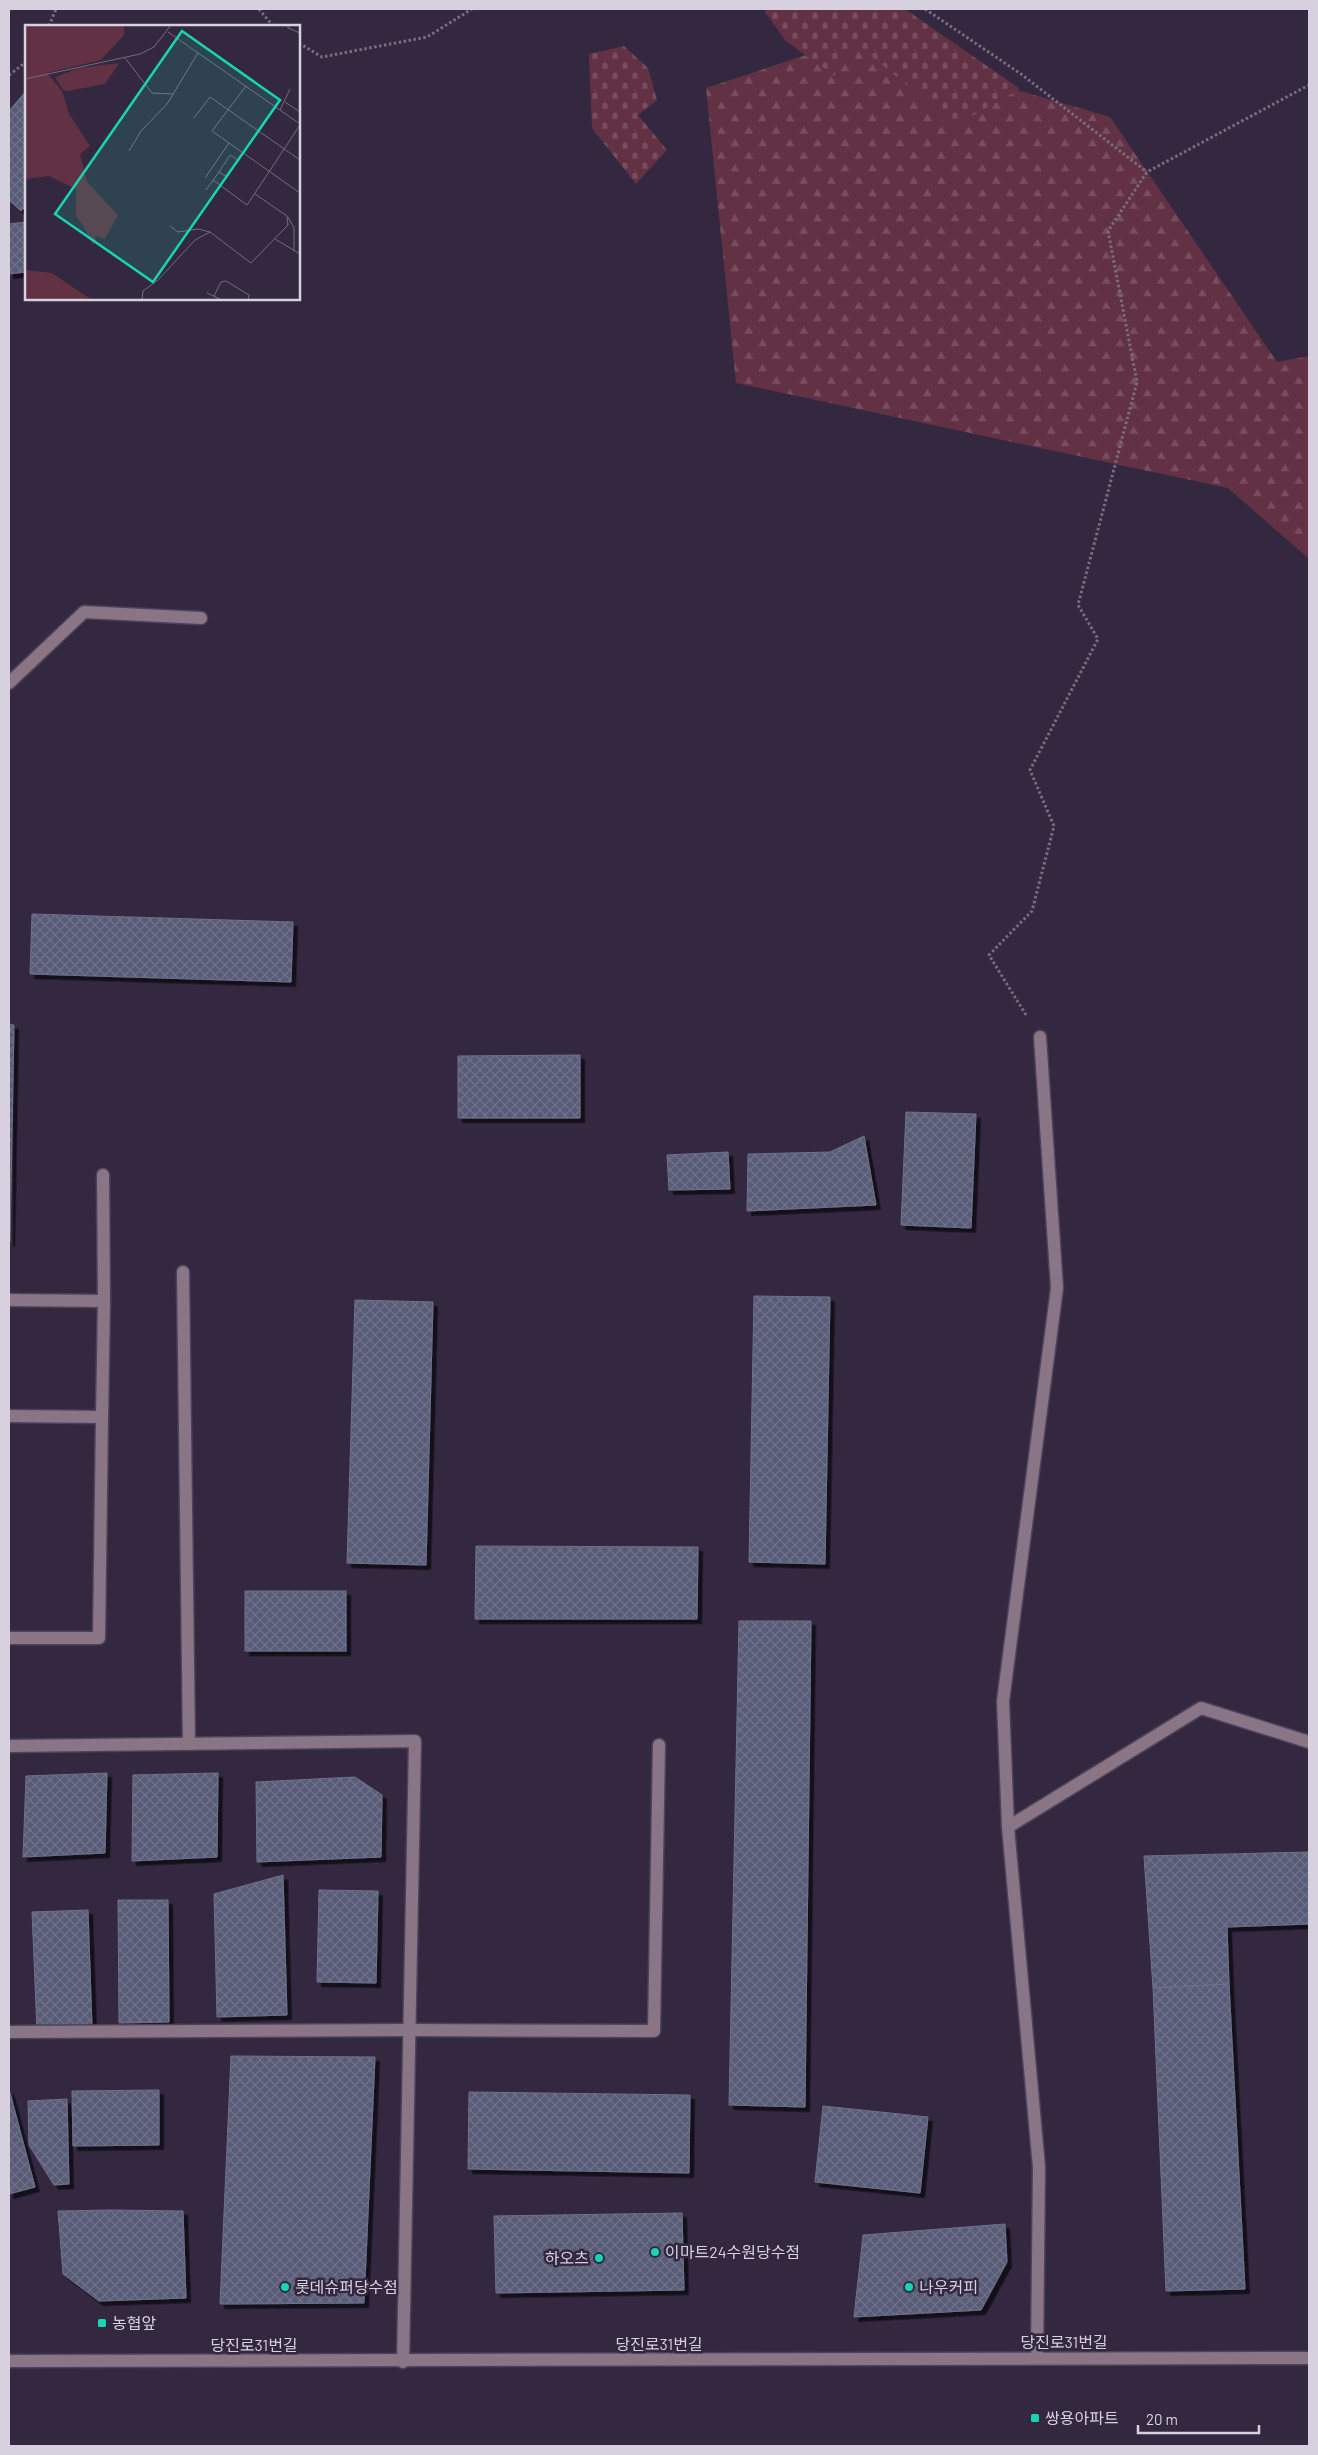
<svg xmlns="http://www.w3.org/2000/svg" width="1318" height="2455" viewBox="0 0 1318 2455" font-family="Barlow,'Noto Sans KR',sans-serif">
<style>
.forest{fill:url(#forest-firs)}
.cemetery{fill:url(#cemetery-stones)}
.building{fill:url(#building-cross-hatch);stroke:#6e718d;filter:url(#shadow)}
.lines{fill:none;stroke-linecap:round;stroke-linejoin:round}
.minor-casing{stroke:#4d4359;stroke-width:15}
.path{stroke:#776e81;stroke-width:3;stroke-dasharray:2.5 2.5;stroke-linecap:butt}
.minor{stroke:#897585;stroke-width:12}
.poi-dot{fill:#16d5b3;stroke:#33283f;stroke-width:2}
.labels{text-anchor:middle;stroke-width:5;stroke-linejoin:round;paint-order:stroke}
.poi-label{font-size:16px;fill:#d7d1df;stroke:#33283f;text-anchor:start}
.street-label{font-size:16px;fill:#d7d1df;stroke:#33283f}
.inset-road{fill:none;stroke:#756c7f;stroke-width:1}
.view{fill:#16d5b3;fill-opacity:0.15;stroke:#16d5b3;stroke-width:2.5}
.inset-edge{fill:none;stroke:#d7d1df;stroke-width:2.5}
</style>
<defs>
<pattern id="forest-firs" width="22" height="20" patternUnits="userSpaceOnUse" patternTransform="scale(1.25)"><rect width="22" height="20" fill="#623143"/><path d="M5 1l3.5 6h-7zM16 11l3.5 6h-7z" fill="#784e5e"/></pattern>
<pattern id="cemetery-stones" width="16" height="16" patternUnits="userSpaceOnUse" patternTransform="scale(1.25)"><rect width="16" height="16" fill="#623143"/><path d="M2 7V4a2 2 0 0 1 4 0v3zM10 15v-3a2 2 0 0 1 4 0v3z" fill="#784e5e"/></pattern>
<pattern id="building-cross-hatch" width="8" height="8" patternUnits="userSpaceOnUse" patternTransform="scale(1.25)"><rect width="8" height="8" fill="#585b76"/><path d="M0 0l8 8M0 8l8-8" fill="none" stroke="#6f7289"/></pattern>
<filter id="shadow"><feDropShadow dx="4.5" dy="4.5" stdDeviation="0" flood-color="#0009"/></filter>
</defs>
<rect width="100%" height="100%" fill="#33283f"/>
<!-- forest -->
<polygon class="forest" points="849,41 1110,117 1277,362 1309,356 1309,559 1228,488 736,383 706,88"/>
<!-- cemetery -->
<g class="cemetery">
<polygon points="766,9 905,9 1020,89 956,125 855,43 834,76 786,41 765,12"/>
<polygon points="624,46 648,68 657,100 638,115 667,150 636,184 592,128 589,54"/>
</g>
<!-- building -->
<g class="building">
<polygon points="26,91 26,206 21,211 9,200 9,111"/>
<polygon points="26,222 26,272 9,274 9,224"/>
<polygon points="32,914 293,922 291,982 30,974"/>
<polygon points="9,1024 14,1025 10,1242 9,1242"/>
<polygon points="580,1055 580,1118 458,1118 458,1056"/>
<polygon points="906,1112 976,1114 971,1228 901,1225"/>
<polygon points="864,1136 876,1205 747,1211 748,1154 830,1152"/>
<polygon points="728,1152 730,1189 669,1190 667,1155"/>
<polygon points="754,1296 830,1297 825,1564 749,1562"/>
<polygon points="355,1300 433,1302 426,1565 347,1563"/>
<polygon points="476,1546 698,1547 697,1619 475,1619"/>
<rect x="245" y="1591" width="101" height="60"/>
<polygon points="739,1621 811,1621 805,2107 729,2105"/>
<polygon points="107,1773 105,1853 23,1857 26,1776"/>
<polygon points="218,1773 217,1857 132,1861 133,1775"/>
<polygon points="355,1777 382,1795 381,1857 257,1862 256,1782"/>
<polygon points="1309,1852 1309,1924 1227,1927 1229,1984 1153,1988 1144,1856"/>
<polygon points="283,1875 287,2015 217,2017 214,1894"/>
<polygon points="319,1890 378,1891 376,1983 317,1982"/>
<polygon points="118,1900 168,1900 169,2022 119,2023"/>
<polygon points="88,1910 92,2028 37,2030 32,1912"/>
<polygon points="1229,1984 1245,2289 1166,2291 1153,1988"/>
<polygon points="231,2056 375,2057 364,2303 220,2304"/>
<polygon points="9,2089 35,2187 9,2194"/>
<polygon points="159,2090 159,2145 73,2146 72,2091"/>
<polygon points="469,2092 690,2095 689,2173 468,2169"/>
<polygon points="67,2099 69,2184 54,2185 29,2145 28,2101"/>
<polygon points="823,2106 928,2117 920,2193 815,2182"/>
<polygon points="110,2210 183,2211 186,2298 99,2301 63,2274 58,2211"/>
<polygon points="682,2213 684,2290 496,2293 494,2216"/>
<polygon points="1005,2224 1007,2262 981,2310 854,2317 863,2235"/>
</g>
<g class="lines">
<defs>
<g id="minor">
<polyline points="9,683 84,612 201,618"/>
<polyline points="183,1272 189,1744"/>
<polyline points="9,1300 104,1301"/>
<polyline points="9,1416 102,1417 99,1638 9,1638"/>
<polyline points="102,1417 104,1301 103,1175"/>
<polyline points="9,1746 415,1741 403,2362"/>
<polyline points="1008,1827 1201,1708 1309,1742"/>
<polyline points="9,2032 410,2030 654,2031 659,1745"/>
<polyline points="1037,2358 1039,2167 1008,1827 1003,1701 1057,1288 1040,1037"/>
<polyline points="9,2361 1309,2358"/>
</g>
</defs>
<!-- minor casing -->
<use href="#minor" class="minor-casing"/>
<!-- path -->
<g class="path">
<polyline points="259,9 273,26"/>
<polyline points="925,9 1021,74 1147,172"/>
<polyline points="49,26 56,9"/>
<polyline points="299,43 322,57 427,37 472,9"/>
<polyline points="9,75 26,62"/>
<polyline points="1026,1015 989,955 1032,911 1054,826 1030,770 1098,639 1078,605 1137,382 1108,231 1147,172 1309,85"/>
</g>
<!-- minor -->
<use href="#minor" class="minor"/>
</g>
<!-- markers -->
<g class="poi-dot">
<circle cx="655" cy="2252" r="5"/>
<circle cx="599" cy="2258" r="5"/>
<circle cx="285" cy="2287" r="5"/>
<circle cx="909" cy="2287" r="5"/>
<rect x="97" y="2318" width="10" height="10" rx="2.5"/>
<rect x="1030" y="2413" width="10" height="10" rx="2.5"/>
</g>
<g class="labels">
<!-- poi labels -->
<g class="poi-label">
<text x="665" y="2258">이마트24수원당수점</text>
<text x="589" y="2264" text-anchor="end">하오츠</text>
<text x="295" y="2293">롯데슈퍼당수점</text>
<text x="919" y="2293">나우커피</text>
<text x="112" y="2329">농협앞</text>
<text x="1045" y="2424">쌍용아파트</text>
</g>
<!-- street labels -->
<g class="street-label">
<text x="1064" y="2348">당진로31번길</text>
<text x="659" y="2350">당진로31번길</text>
<text x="254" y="2351">당진로31번길</text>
</g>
</g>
<!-- overview -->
<g transform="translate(25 25)">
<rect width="275" height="275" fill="#33283f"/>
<path d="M0 0H99V10L76 35 22 48 37 66 44 89 65 121 55 129 62 157 93 190 80 214 67 210 51 191V164L24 151 0 154ZM0 245 27 248 67 275H0Z" fill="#623143"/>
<path d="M56 197 63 198 66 209 70 208 71 216 68 220Z" fill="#623143"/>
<path d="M94 38 80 59 43 66 38 65 30 52 54 43Z" fill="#623143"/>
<path class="inset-road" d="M263 0V3L275 8M143 7 275 99M100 33 127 68 148 69M0 54 115 29 129 22 146 0M221 61 187 106 275 168M260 77 275 87M255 85 265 64M169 93 185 72 275 135M104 126 116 106 142 79 173 28M205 130 213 135 202 152 194 147ZM180 153 204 118M188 155 222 180 275 100M181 165 194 147M263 192 269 203V226M145 201 153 207 173 204 185 207 226 238 263 200 262 191 230 169M250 214 275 229M182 268 197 275M189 271 196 257 201 256 224 270 223 275M117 275 118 266 133 255 170 215 185 207"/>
<path class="view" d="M157 6 255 75 128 257 30 189Z"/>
<rect width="275" height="275" class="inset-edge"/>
</g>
<!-- border -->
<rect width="1318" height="2455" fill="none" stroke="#d7d1df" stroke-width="20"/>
<!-- scale -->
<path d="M1138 2425v8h121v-8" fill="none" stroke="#d7d1df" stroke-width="2.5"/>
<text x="1146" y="2425" font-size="15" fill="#d7d1df" stroke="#33283f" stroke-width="4" paint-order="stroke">20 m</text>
</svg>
